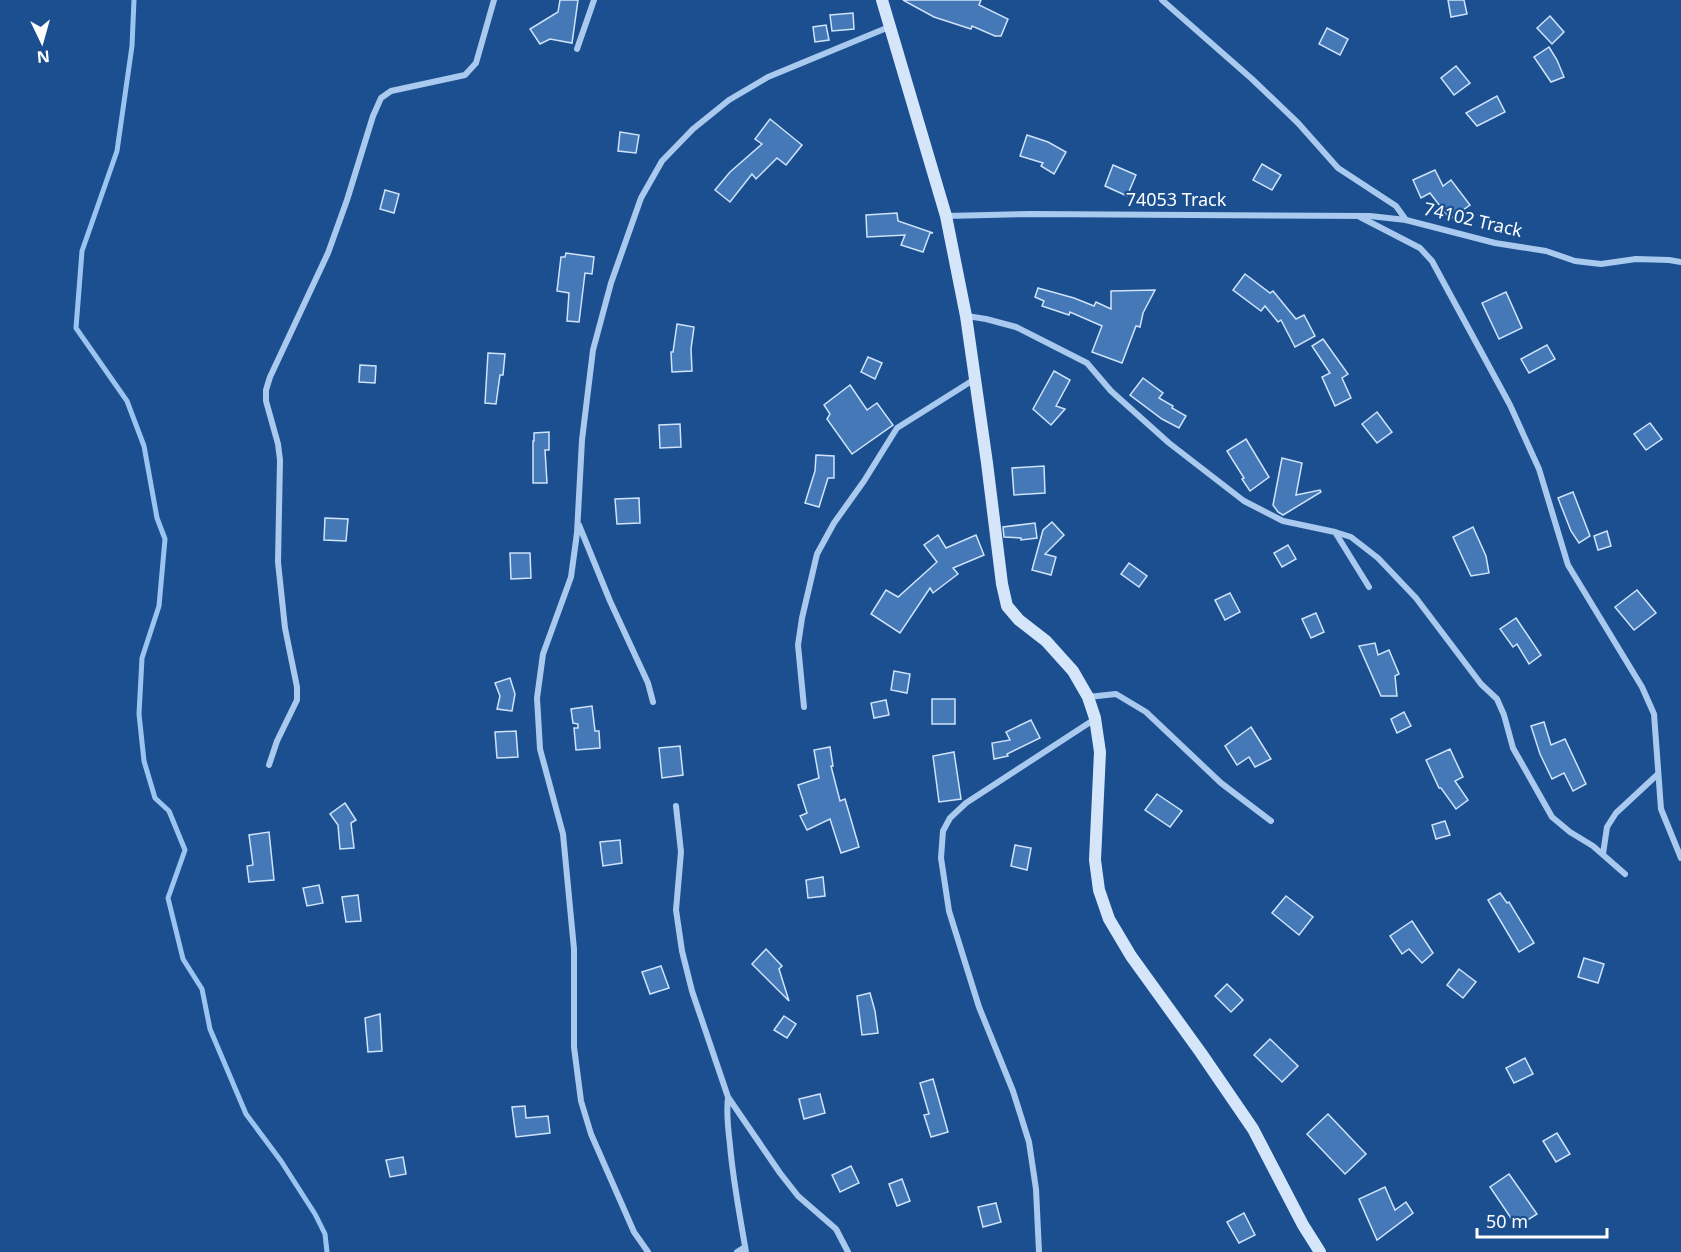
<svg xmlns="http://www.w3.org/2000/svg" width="1681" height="1252" viewBox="0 0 1681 1252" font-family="'Noto Sans',sans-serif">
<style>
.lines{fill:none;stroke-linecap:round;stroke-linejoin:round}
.stream{stroke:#9cc4f0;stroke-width:5}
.building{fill:#4478b7;stroke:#cfe3fa;stroke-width:1.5}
.street{stroke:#a9c9ee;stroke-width:6}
.secondary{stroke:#d6e6fa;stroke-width:12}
.labels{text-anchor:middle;stroke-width:4.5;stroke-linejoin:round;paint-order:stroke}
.street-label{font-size:18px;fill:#fff;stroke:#1b4f8f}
</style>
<rect width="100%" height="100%" fill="#1b4f8f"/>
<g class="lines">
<!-- stream -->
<polyline class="stream" points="134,0 132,46 117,151 82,251 76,328 127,401 144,446 157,518 165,539 159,606 142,658 139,714 144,761 155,798 169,811 185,850 168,898 183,959 202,989 210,1029 246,1114 281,1161 315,1214 325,1234 327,1252"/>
</g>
<!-- building -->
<g class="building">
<polygon points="560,0 578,0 572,43 550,39 540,44 530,29 558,12"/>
<polygon points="903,0 981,0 979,5 1008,19 1001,36 995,36 972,26 971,29 934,17"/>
<polygon points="1448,0 1464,0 1467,14 1451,17"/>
<polygon points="853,13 854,29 832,31 830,15"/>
<polygon points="1550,16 1564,32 1552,44 1537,28"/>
<polygon points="826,25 829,40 815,42 813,27"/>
<polygon points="1327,28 1348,39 1340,55 1319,44"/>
<polygon points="1549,47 1557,60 1564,77 1551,82 1534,57"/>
<polygon points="1456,66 1470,83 1454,95 1441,78"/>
<polygon points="1497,96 1505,112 1477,126 1466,113"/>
<polygon points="770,119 802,145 786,165 777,158 756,179 752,174 730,202 715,190 730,172 762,144 755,139"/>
<polygon points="620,132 639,135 636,153 618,151"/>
<polygon points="1027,135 1048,142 1066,152 1054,174 1041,166 1043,163 1020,156"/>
<polygon points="1262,164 1281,175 1272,190 1253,180"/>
<polygon points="1113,165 1136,175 1127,196 1105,186"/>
<polygon points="1435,170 1443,186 1451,180 1470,205 1450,219 1430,193 1421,198 1413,180"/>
<polygon points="385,190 399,194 394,213 380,209"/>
<polygon points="897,213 898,221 933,233 930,233 923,252 901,245 905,235 867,237 866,215"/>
<polygon points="566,253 594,257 592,274 585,273 579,322 567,321 569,293 557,291 561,257 565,257"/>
<polygon points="1245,274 1270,293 1273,291 1296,319 1304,315 1315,336 1295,347 1281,320 1278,322 1265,306 1261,311 1233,290"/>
<polygon points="1038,288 1074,298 1094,306 1096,302 1111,309 1111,291 1155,290 1143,313 1140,327 1136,326 1122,363 1092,352 1102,326 1070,312 1069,315 1042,306 1044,301 1035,297"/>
<polygon points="1506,292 1522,328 1499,339 1482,303"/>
<polygon points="677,324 694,327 691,349 692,371 672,372 671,352 673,352"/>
<polygon points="1323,339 1348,374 1342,378 1351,398 1335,406 1322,377 1330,373 1312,346"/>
<polygon points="1547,345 1555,359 1529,373 1521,359"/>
<polygon points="488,353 505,354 503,375 500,375 496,404 485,403"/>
<polygon points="868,357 882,363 875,379 861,372"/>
<polygon points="360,365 376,366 375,383 359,382"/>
<polygon points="1054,371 1070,380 1056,406 1065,409 1051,425 1033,409"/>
<polygon points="1143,378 1163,393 1159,398 1173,406 1172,408 1186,416 1179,428 1162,419 1130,395"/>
<polygon points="850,385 867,410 877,403 893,425 852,454 827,419 830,414 824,405"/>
<polygon points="1377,412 1392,432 1377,443 1362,424"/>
<polygon points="1650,423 1662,439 1646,450 1634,434"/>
<polygon points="680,424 681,447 660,448 659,425"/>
<polygon points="549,432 549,450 545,450 547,483 533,483 533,441 534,441 534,433"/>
<polygon points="1246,439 1269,477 1250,491 1242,479 1244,478 1227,451"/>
<polygon points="816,455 834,456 834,478 828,478 819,507 805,503 815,471"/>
<polygon points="1282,458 1302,463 1296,495 1320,490 1321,492 1283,515 1278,512 1273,505"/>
<polygon points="1044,466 1045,493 1014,495 1012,468"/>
<polygon points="1573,492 1590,536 1579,543 1571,531 1558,498"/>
<polygon points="639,498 640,523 617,524 615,499"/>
<polygon points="325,518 348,519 346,541 324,540"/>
<polygon points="1052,522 1064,535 1045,554 1056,557 1051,575 1032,570 1043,530"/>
<polygon points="1035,523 1037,538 1021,540 1021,538 1004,537 1003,527"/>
<polygon points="1473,527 1486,556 1489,573 1471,576 1453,537"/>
<polygon points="1607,531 1611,546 1598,550 1594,536"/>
<polygon points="938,535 946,548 976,535 984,555 953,568 958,574 933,593 930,588 900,633 871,614 886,590 898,597 937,562 924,545"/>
<polygon points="1288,545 1296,559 1282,567 1274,553"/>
<polygon points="510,553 530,553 531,578 511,579"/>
<polygon points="1129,563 1147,576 1139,587 1121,574"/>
<polygon points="1637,590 1656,613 1634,630 1615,607"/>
<polygon points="1230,593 1240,612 1225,620 1215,600"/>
<polygon points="1316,613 1324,632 1311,638 1302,619"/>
<polygon points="1516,618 1541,655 1529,664 1517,644 1513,647 1500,629"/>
<polygon points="1375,643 1378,655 1389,650 1399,674 1395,676 1397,696 1381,696 1359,646"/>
<polygon points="894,671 910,674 907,693 891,690"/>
<polygon points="510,678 515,694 512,711 497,709 500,696 495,683"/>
<rect x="932" y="699" width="23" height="25"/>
<polygon points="886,700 889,715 874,718 871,703"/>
<polygon points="592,706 595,731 599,731 600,748 576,750 574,728 578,728 578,724 573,723 571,709"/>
<polygon points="1404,712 1411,726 1397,733 1391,719"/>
<polygon points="1031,720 1040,738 1007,754 1008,756 994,759 992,743 1010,740 1006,732"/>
<polygon points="1544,722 1551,745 1565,739 1586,784 1573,791 1564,773 1552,779 1540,754 1531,726"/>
<polygon points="1251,727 1271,759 1255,767 1249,757 1237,765 1225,746"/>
<polygon points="516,731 518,757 497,758 495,732"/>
<polygon points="680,746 683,775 662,778 659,748"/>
<polygon points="830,747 833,766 831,766 840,801 845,799 859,847 841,853 830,819 807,830 800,816 807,813 798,785 819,778 814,750"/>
<polygon points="1450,749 1463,777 1455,781 1468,800 1456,809 1441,788 1439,788 1426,760"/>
<polygon points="954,752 961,799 939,802 933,756"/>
<polygon points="1157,794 1182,811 1170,827 1145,810"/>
<polygon points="345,803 356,820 351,823 354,848 340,849 338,825 330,814"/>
<polygon points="1445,821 1450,835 1436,839 1432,825"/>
<polygon points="269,832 274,880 249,882 247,866 253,865 249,835"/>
<polygon points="620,840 622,863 603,866 600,842"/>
<polygon points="1015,845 1031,848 1027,870 1011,866"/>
<polygon points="823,877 825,896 808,898 806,880"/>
<polygon points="319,885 323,903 307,906 303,888"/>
<polygon points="1500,893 1507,903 1509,902 1534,943 1519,952 1488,900"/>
<polygon points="358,895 361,921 346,922 342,897"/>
<polygon points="1286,896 1313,917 1299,935 1272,913"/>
<polygon points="1412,921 1433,953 1422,963 1409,949 1402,954 1390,936"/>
<polygon points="766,949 782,966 779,969 789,1001 752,964"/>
<polygon points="1584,958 1604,964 1598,983 1578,977"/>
<polygon points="661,966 669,988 650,994 642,972"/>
<polygon points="1459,969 1476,982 1463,998 1447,985"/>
<polygon points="1227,984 1243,1000 1231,1012 1215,996"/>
<polygon points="870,993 875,1011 878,1033 862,1035 857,996"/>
<polygon points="380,1014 382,1051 368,1052 365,1018"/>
<polygon points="784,1016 796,1024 787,1038 774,1030"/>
<polygon points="1270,1039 1298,1066 1282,1082 1254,1055"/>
<polygon points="1525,1058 1533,1074 1514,1083 1506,1068"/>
<polygon points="933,1079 948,1132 931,1137 924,1115 929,1114 920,1083"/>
<polygon points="820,1094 825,1113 804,1119 799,1099"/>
<polygon points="525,1106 526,1118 548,1116 550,1133 516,1137 512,1107"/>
<polygon points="1328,1114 1366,1154 1345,1174 1307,1134"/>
<polygon points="1557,1133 1570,1154 1556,1162 1543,1141"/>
<polygon points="403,1157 406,1174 390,1177 386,1160"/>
<polygon points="851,1166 859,1183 840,1192 832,1175"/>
<polygon points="1509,1174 1537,1214 1517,1227 1490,1187"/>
<polygon points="902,1179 910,1201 897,1206 889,1184"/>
<polygon points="1385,1187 1395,1210 1406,1202 1413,1213 1377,1240 1359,1199"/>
<polygon points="996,1203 1001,1222 983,1227 978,1207"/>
<polygon points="1244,1213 1255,1235 1239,1243 1227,1222"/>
</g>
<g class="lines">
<!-- street -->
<g class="street">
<polyline points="1162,0 1252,79 1298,123 1338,168 1396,206 1406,220"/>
<polyline points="577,49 594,0"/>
<polyline points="946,216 1031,214 1370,216 1406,220 1495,243 1546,251 1575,261 1601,264 1636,259 1669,260 1681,262"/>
<polyline points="1360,217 1420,248 1432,261 1510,405 1539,469 1568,565 1642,687 1654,714 1661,809 1681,858"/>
<polyline points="967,316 986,319 1016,327 1087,363 1111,391 1169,443 1244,501 1283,521 1335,532 1369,587"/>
<polyline points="579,525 610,601 648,683 653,702"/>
<polyline points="1335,532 1351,537 1378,558 1416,598 1481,684 1497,699 1504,715 1513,748 1552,817 1570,832 1593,846 1625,874"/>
<polyline points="1088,697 1116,694 1146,712 1221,783 1271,821"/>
<polyline points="804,707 798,645 802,618 817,554 834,523 864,481 897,428 975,379"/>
<polyline points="269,765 277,741 297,700 297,687 285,628 278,562 280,460 278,444 266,401 266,390 270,377 328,253 347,200 373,116 381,98 391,91 465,75 476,63 494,0"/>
<polyline points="676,806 681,852 676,910 682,951 692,991 728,1097 780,1173 798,1196 836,1229 848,1252"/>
<polyline points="1603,854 1607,827 1616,813 1658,774"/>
<path d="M728 1098C726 1113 728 1129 730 1145 733 1181 740 1216 746 1252"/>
<polyline points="648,1252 634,1232 591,1134 581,1101 574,1047 574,949 563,834 540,749 537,698 543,654 571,577 577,533 582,440 593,350 611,283 641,198 662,161 693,129 729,100 768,77 889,27"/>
<polyline points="737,1252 745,1247"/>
<polyline points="1039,1252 1036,1189 1029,1142 1013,1091 979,1007 949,911 941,858 943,831 950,818 966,803 1095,719"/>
</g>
<!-- secondary -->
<polyline class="secondary" points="882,0 946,216 966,316 987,463 1002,584 1007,606 1019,620 1046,641 1073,671 1088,697 1095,718 1100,752 1095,860 1099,890 1109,919 1131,956 1201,1053 1253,1129 1303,1225 1320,1252"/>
</g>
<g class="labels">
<!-- street labels -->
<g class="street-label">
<text x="1176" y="206">74053 Track</text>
<text transform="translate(1473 220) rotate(13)" y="6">74102 Track</text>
</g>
</g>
<!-- north arrow -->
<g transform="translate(42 42) rotate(175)" stroke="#1b4f8f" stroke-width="4.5" paint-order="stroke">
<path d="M0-4.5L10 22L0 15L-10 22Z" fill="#ffffff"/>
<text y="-9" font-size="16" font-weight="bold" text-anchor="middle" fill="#ffffff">N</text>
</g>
<!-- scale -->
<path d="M1477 1228v9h130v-9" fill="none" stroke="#ffffff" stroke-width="3"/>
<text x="1486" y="1228" font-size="18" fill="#ffffff" stroke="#1b4f8f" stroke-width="4.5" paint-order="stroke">50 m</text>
</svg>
